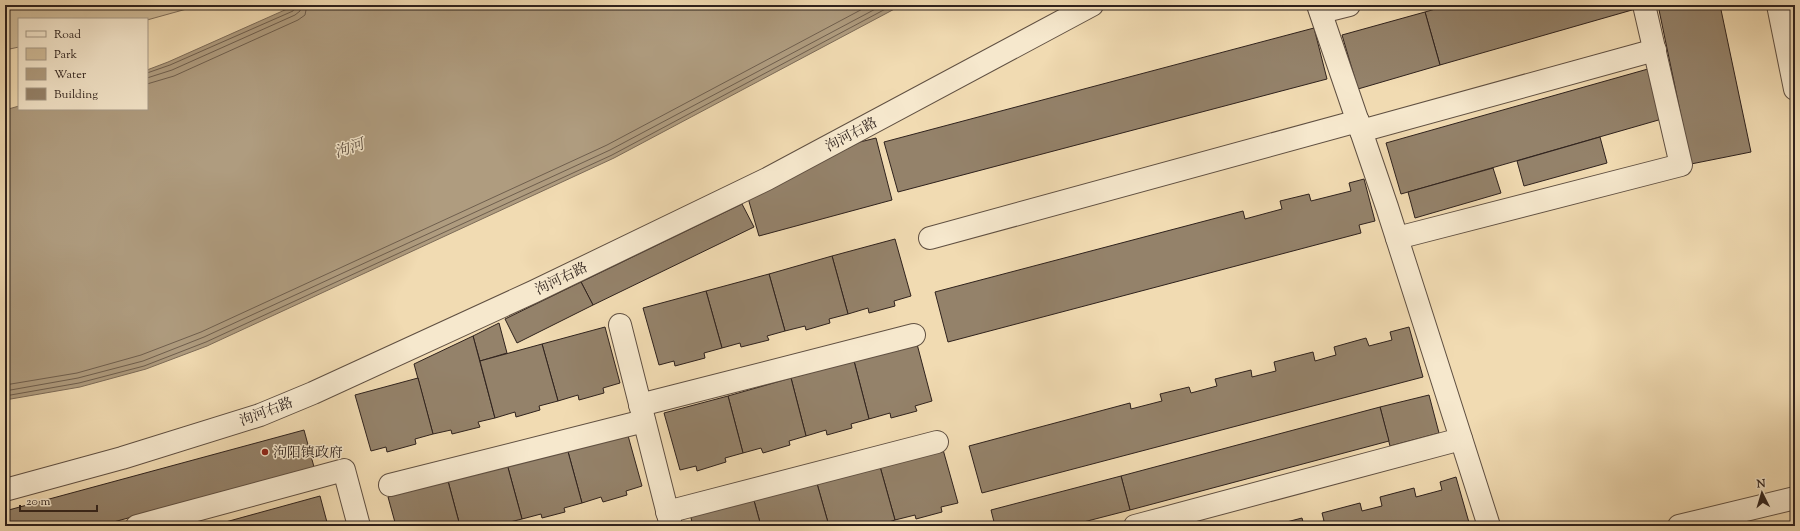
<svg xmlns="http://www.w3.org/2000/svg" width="1800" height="531" viewBox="0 0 1800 531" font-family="'Sorts Mill Goudy','Noto Serif SC',serif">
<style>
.green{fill:#d0bc99;stroke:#806f5b}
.water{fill:#af9c7f;stroke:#7c6b58}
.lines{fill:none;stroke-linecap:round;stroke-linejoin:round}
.shore{stroke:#6f5f4e;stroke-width:1}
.building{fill:#94826a;stroke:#2f221d}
.minor-casing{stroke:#605042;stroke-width:24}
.minor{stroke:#f6e8cd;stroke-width:22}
.poi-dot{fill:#8f2418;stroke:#f6e8cd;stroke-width:1.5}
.labels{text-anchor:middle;stroke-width:3;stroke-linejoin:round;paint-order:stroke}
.street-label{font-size:14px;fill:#2f221d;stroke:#f6e8cd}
.poi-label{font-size:14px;fill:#2f221d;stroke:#f6e8cd;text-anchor:start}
.water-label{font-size:15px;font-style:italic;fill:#5c4d3f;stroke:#f6e8cd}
</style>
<rect width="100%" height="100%" fill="#f1dbb2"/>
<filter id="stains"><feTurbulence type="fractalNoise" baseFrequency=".005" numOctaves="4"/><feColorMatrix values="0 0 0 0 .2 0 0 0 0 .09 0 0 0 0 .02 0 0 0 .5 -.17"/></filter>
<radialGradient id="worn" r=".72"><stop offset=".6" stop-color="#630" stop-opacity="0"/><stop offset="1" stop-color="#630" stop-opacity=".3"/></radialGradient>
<!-- green -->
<polygon class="green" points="5,5 201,5 147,20 19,19 19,47 5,50"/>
<!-- water -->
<polygon class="water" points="296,5 902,5 614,158 207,346 146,369 80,387 5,400 5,110 19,106 19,109 147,109 147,70 168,62"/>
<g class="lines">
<!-- shore -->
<g class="shore">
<polyline points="147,73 170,65 293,11 296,5"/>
<polyline points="147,78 172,70 295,15 300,11 301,5"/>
<polyline points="147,84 174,76 298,20 305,15 307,5"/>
<polyline points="5,385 77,373 141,355 201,332 607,145 870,5"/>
<polyline points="5,391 78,378 143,361 204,337 610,150 883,5"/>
<polyline points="5,396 79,383 144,366 206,342 612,155 893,5"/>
</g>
</g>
<!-- building -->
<g class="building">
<polygon points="1449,5 1638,5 1639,8 1440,65 1425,12"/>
<polygon points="1658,5 1720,5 1751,152 1691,164"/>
<polygon points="1425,12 1440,65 1358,89 1342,35"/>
<polygon points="1314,28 1327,79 898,192 884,142"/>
<polygon points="1655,67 1669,117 1401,194 1386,143"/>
<polygon points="1600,137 1607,163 1524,186 1517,161"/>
<polygon points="876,138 892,200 759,236 748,198 860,142"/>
<polygon points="1493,168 1501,193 1415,218 1408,192"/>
<polygon points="1364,179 1375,221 1359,225 1361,233 948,342 935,292 1243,211 1245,219 1282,209 1280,201 1309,194 1311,201 1351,191 1349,183"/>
<polygon points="742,204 754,227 593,305 581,282"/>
<polygon points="895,239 911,296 894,301 895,306 869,313 868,308 848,314 832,256"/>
<polygon points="832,256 848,314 829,319 830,323 806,330 805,326 785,331 769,274"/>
<polygon points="769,274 785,331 767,336 769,340 741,347 740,343 722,348 706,291"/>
<polygon points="581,282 593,305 517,343 505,319"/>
<polygon points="706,291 722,348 704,353 705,358 675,366 674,361 659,365 643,308"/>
<polygon points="499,323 507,353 480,361 473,336"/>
<polygon points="605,327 620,383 603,388 604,393 579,400 578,395 558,401 542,344"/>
<polygon points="1409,327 1423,377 982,493 969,446 1130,403 1131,409 1162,401 1160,394 1189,387 1191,393 1217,386 1215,379 1251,370 1252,377 1276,371 1274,362 1313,352 1315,361 1336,355 1334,347 1366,338 1369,346 1392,340 1390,332"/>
<polygon points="473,336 495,418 478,422 480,427 452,434 451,430 433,434 414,364"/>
<polygon points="542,344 558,401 539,406 540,410 516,417 515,412 495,418 480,361"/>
<polygon points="917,344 932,401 915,406 917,411 891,418 890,413 869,419 854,361"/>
<polygon points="854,361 869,419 851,424 852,428 827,435 826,430 806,436 791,378"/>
<polygon points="418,378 433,434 415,439 416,444 387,452 386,447 371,451 355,395"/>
<polygon points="791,378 806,436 789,441 790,445 763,453 761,448 743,453 728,396"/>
<polygon points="1429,395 1439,433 1390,446 1380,407"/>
<polygon points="728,396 743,453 725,458 726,462 697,471 696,466 680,470 664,413"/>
<polygon points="1380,407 1389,441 1130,510 1121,476"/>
<polygon points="304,430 314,467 99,526 5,526 5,511"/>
<polygon points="627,432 642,486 626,491 627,495 603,502 601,497 582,503 567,448"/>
<polygon points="942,446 958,503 941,507 942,512 916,519 915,515 895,520 879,463"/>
<polygon points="567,448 582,503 564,508 565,512 542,518 541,514 522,519 507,464"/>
<polygon points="879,463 895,520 876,526 829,526 816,480"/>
<polygon points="507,464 522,519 506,523 506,526 460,526 448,481"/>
<polygon points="1121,476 1130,510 1068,526 995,526 991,510"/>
<polygon points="1456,477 1470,526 1306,526 1324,521 1322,513 1360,503 1362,511 1382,506 1380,497 1414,488 1416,497 1442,490 1440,482"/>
<polygon points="816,480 829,526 761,526 753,497"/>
<polygon points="448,481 460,526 396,526 388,497"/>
<polygon points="320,496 328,526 211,526"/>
<polygon points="753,497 761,526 693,526 690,514"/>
<polygon points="1302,518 1304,526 1271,526"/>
</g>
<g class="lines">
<defs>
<g id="minor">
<polyline points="1318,5 1387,207 1489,526"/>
<polyline points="1778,5 1795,89"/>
<polyline points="1321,12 1349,5"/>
<polyline points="1361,131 1655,50"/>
<polyline points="930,238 1358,121"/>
<polyline points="1397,238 1681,165 1644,5"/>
<polyline points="620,325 671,526"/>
<polyline points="640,405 914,335"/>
<polyline points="390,485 644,421"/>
<polyline points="5,490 122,458 260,415 313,393 533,292 767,179 1092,5"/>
<polyline points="667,512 937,442"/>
<polyline points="137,526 344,470 359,526"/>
<polyline points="1135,526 1461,439"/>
<polyline points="1679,526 1795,498"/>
</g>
</defs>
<!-- minor casing -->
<use href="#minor" class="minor-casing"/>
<!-- minor -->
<use href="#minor" class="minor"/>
</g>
<!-- markers -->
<circle class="poi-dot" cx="265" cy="452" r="4"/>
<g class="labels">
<!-- street labels -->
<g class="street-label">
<text transform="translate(851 134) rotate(-28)" y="5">泃河右路</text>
<text transform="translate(561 278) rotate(-26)" y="5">泃河右路</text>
<text transform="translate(266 411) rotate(-21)" y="5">泃河右路</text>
</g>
<!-- poi labels -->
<g class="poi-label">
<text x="273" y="457">泃阳镇政府</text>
</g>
<!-- water labels -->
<g class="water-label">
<text transform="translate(349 148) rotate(-19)" y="5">泃河</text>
</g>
</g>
<!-- margin -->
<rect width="1800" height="531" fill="none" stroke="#f1dbb2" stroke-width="20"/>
<rect x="6" y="6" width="1788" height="519" fill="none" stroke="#2f221d" stroke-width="2"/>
<rect x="10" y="10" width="1780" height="511" fill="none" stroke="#2f221d"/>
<!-- legend -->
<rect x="18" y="18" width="130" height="92" fill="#f6e8cd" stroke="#a69987"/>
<rect x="26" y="31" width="20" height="6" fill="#f6e8cd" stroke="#a69987"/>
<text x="54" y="38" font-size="12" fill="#2f221d">Road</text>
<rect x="26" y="48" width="20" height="12" fill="#d0bc99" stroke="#a69987"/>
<text x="54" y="58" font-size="12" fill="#2f221d">Park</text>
<rect x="26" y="68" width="20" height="12" fill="#af9c7f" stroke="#a69987"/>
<text x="54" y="78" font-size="12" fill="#2f221d">Water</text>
<rect x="26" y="88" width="20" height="12" fill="#94826a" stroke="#a69987"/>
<text x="54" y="98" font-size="12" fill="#2f221d">Building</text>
<!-- north arrow -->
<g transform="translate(1762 493) rotate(355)" stroke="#f6e8cd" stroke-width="3" paint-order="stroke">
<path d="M0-3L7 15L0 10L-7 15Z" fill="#2f221d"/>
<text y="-6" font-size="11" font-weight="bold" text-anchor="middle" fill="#2f221d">N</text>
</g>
<!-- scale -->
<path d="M20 505v6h77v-6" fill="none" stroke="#2f221d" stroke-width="2"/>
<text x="26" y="505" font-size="12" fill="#2f221d" stroke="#f6e8cd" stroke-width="3" paint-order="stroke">20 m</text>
<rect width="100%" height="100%" filter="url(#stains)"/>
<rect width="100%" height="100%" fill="url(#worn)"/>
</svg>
